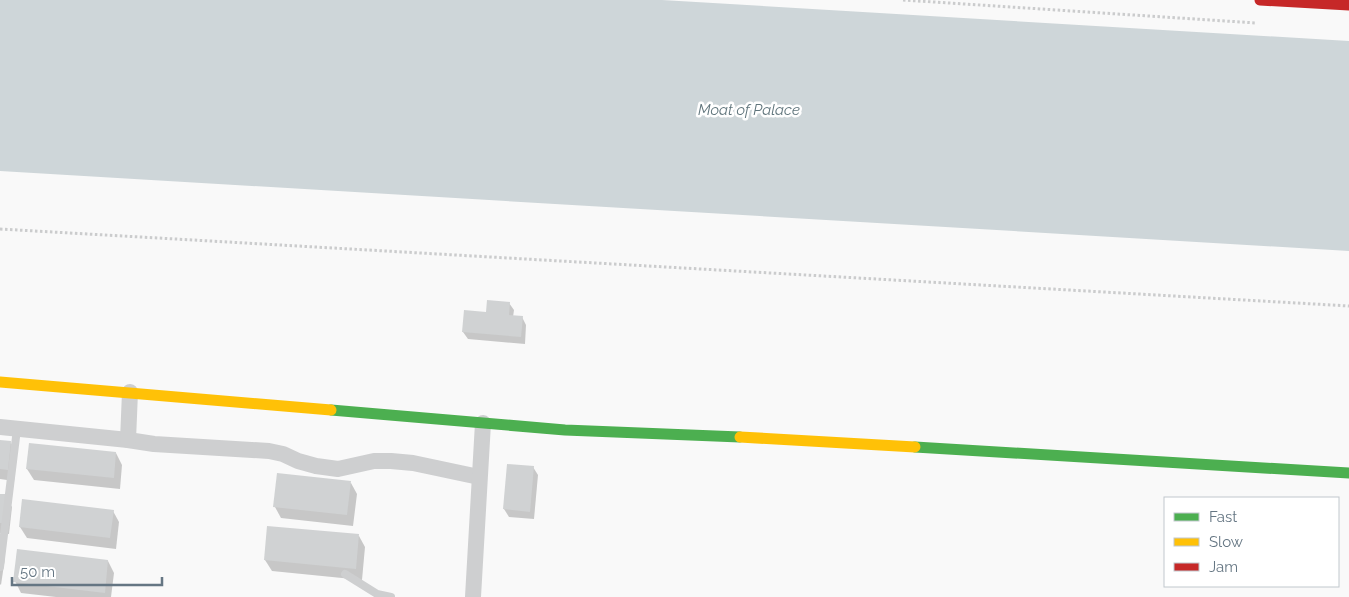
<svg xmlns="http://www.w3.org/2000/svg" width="1349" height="597" viewBox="0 0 1349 597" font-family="Raleway,sans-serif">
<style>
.water{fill:#ced6d9}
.shadow{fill:#0003}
.building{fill:#d0d2d3}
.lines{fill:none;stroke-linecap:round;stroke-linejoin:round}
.path{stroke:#cbcccd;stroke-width:3;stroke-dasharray:2.5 2.5;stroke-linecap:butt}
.lane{stroke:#cecfd0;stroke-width:8}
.street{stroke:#cecfd0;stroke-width:16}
.fast{stroke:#4caf50;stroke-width:11}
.slow{stroke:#ffc107;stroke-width:11}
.jam{stroke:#c62828;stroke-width:11}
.labels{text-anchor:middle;stroke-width:5;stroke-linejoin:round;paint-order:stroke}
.water-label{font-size:15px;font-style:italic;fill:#60757c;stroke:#fff}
</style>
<rect width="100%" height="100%" fill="#f9f9f9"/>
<!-- water -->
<polygon class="water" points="0,0 662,0 1349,41 1349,251 0,171"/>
<!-- shadow -->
<g class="shadow">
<polygon points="509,303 514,310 513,317 522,317 526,325 525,344 468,339 463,332 487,313"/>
<polygon points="0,441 10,442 17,454 14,481 0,479"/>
<polygon points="116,453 122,465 120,489 34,480 27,469"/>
<polygon points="533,467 538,475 534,519 509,517 504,509"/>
<polygon points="351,483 357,494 353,526 281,518 275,507"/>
<polygon points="0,495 5,496 12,507 9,534 0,533"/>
<polygon points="113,511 119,522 116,549 27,538 20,527"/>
<polygon points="359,536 365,547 362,580 272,571 265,560"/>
<polygon points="0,550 5,558 1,585 0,584"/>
<polygon points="108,561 114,573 111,597 56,597 21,593 15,581"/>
</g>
<!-- building -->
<g class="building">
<polygon points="487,300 510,302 509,315 523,316 521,337 462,332 464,310 486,312"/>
<polygon points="0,440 11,441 8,470 0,469"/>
<polygon points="29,443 116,452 114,478 26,469"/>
<polygon points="507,464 534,466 530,512 503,509"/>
<polygon points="277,473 351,481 347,515 273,507"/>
<polygon points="0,494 6,494 3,523 0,523"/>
<polygon points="22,499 114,510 110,538 19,527"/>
<polygon points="267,526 359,534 356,569 264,560"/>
<polygon points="17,549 108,560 105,593 13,582"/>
</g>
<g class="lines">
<!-- path -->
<g class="path">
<polyline points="903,0 1256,23"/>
<polyline points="0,229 1349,306"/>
</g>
<!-- lane -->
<g class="lane">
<polyline points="0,567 17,429"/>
<polyline points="345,574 377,594 391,597"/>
</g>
<!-- street -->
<g class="street">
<polyline points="0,427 128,440 154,444 269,451 283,454 298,461 316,466 338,469 374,461 391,461 413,463 479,477"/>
<polyline points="128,440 130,392"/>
<polyline points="473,597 483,423"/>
</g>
<!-- fast -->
<g class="fast">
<polyline points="331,410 565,430 740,437"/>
<polyline points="915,447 1349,473"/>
</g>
<!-- slow -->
<g class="slow">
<polyline points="0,382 331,410"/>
<polyline points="740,437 915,447"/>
</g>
<!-- jam -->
<polyline class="jam" points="1260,0 1349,5"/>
</g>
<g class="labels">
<!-- water labels -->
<g class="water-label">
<text x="749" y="115">Moat of Palace</text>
</g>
</g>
<!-- legend -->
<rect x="1164" y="497" width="175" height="90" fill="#ffffff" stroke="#c1c8cd"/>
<rect x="1174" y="513" width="25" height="8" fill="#4caf50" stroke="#c1c8cd"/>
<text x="1209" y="522" font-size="15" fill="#657683">Fast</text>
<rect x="1174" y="538" width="25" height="8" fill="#ffc107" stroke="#c1c8cd"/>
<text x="1209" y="547" font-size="15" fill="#657683">Slow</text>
<rect x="1174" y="563" width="25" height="8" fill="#c62828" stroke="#c1c8cd"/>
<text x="1209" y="572" font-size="15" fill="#657683">Jam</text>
<!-- scale -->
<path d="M12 577v8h150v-8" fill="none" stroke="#657683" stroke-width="2.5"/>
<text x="20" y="577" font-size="15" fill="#657683" stroke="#ffffff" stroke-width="4" paint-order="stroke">50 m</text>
</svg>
